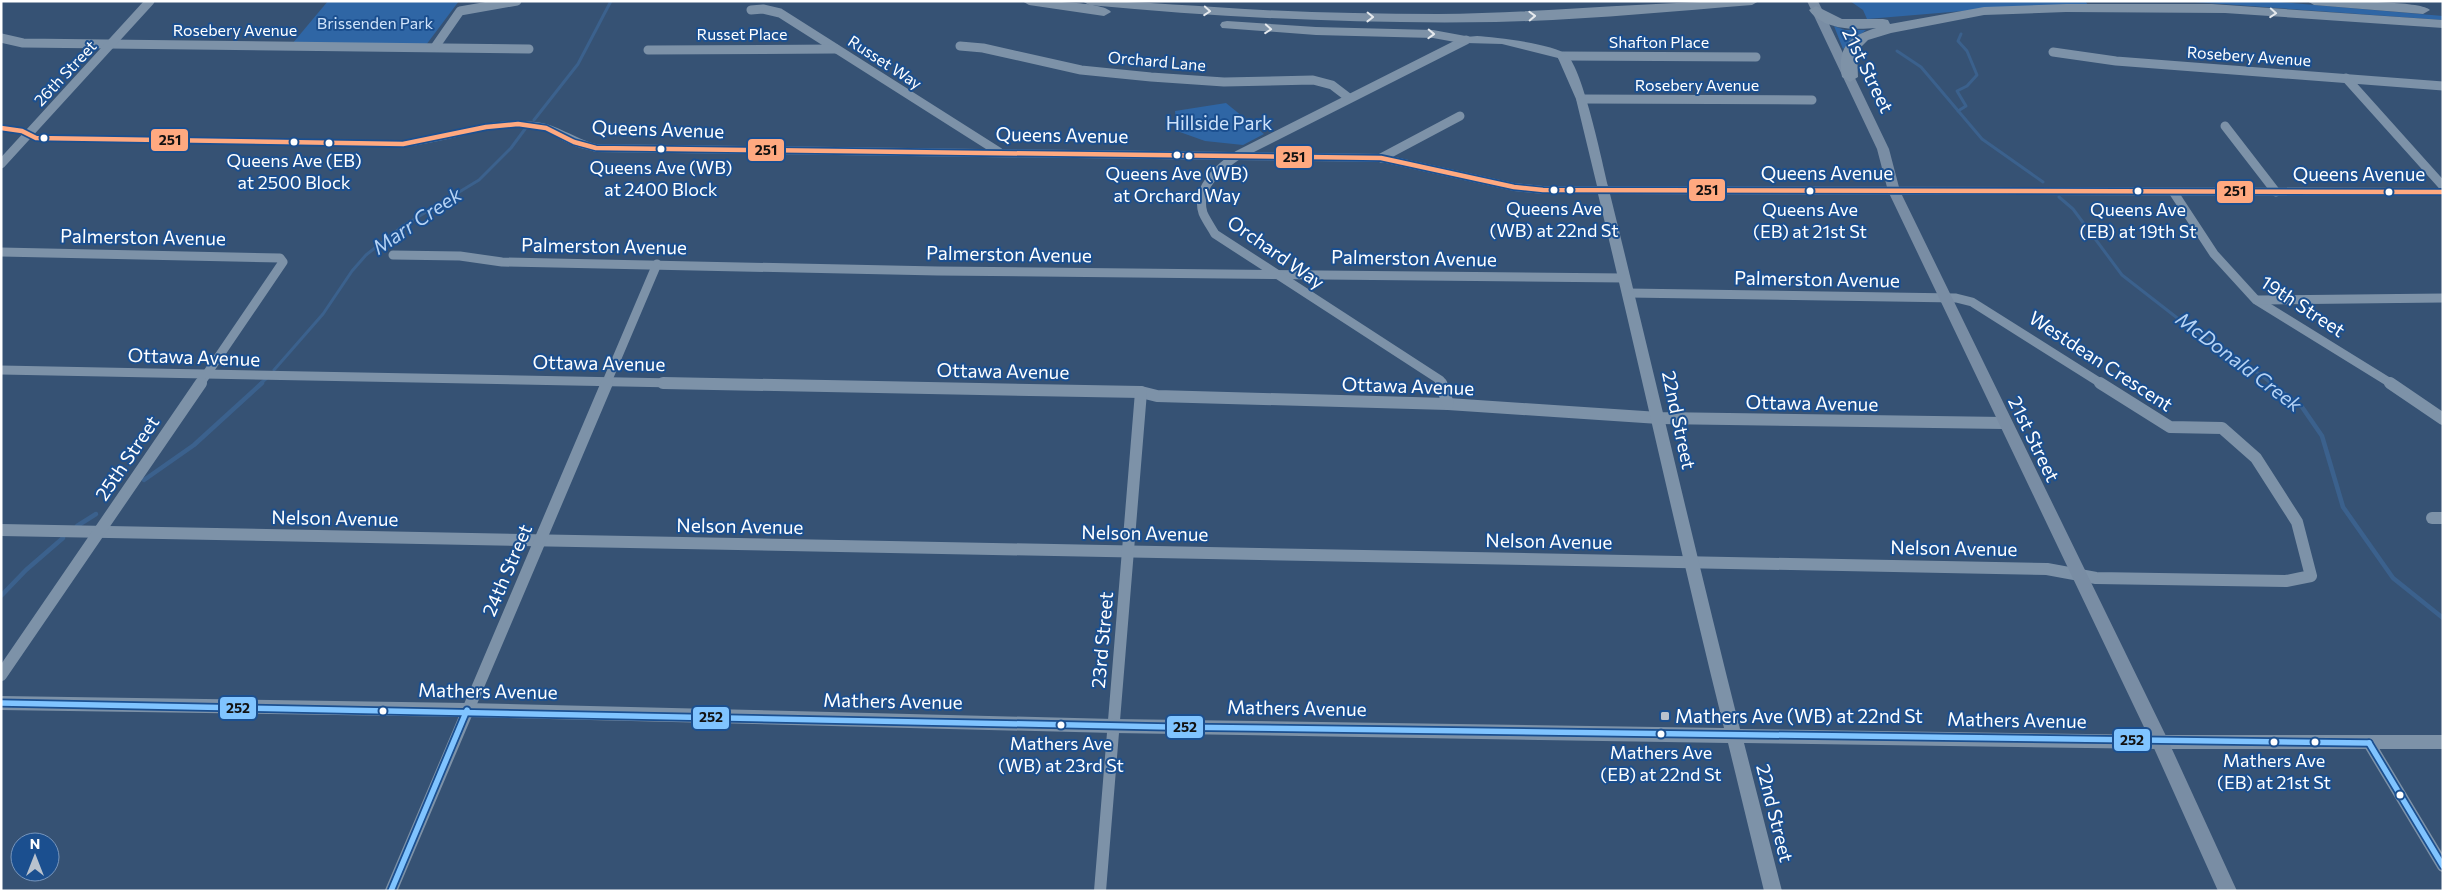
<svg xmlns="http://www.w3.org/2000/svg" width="2444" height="892" viewBox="0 0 2444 892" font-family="Commissioner,sans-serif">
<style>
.green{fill:#2f66a5}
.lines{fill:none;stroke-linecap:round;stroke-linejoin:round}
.stream-far1{stroke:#3b618d;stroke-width:3}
.stream{stroke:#3b618d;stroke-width:4.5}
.minor-far1{stroke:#7d92a8;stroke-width:9}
.minor{stroke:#7d92a8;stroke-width:12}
.tertiary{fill:#7d92a8;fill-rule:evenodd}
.secondary{fill:#798da4;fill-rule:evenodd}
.motorway{fill:#7e92a7;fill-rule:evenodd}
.bus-1-casing{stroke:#1b4f8f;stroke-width:8}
.bus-2-casing{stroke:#1b4f8f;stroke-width:9}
.bus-1{stroke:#ffa980;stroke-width:4.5}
.bus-2{stroke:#80c4ff;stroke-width:5.5}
.oneway{stroke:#e5e9ed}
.bus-dot{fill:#fff;stroke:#1b4f8f;stroke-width:2}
.poi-dot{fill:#b9c2ce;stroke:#1b4f8f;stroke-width:2}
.labels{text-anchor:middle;stroke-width:4;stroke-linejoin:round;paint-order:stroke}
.far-park-label{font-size:16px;fill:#cfe3fa;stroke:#1b4f8f}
.far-street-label{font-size:16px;fill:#fff;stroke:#1b4f8f}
.bus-label{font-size:18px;fill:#fff;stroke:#1b4f8f}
.street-label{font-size:19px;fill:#fff;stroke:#1b4f8f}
.park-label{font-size:19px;fill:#cfe3fa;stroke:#1b4f8f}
.poi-label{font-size:19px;fill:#fff;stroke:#1b4f8f;text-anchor:start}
.water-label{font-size:20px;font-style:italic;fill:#b5d3f5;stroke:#1b4f8f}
.line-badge{stroke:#1b4f8f;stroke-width:2}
.pale-badge-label{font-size:14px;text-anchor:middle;font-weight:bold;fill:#111}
</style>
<rect width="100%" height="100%" fill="#365274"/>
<!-- green -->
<g class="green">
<polygon points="328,1 459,1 426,45 292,44"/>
<polygon points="1850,1 2086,2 2089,7 1999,8 1867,19 1863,10"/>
<polygon points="2180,1 2268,1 2443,16 2443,20"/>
<polygon points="1834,26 1845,30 1866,30 1843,49"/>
<polygon points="1226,103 1264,134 1243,145 1205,141 1177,131 1175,111"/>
</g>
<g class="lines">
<!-- stream-far1 -->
<g class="stream-far1">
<polyline points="1897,51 1921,67 1982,139 2043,182"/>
<polyline points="1958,111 1966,106 1957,91 1967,86 1977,75 1967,51 1958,41 1961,34"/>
<polyline points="534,120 578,64 611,1"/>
<polyline points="2059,197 2073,209 2122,275 2185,324 2242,361 2272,384"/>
<polyline points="274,370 323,314 352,271 366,255 403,226 479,180 511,148 528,125"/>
<polyline points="260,384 268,377"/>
</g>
<!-- stream -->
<g class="stream">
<polyline points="2270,383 2302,407 2322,436 2343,507 2393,578 2443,618"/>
<polyline points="144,480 194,445 262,383"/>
<polyline points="77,526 96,514"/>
<polyline points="1,596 26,570 63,538"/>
</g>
<!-- minor-far1 -->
<g class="minor-far1">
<polyline points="751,10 763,9 780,13 999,152"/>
<polyline points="1,38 23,43 529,49"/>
<polyline points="960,46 983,48 1081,70 1151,77 1224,82 1313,80 1332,85 1349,98"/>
<polyline points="435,47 460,11 517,1"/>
<polyline points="648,50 836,49"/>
<polyline points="2053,52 2116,61 2443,86"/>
<polyline points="1562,56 1756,57"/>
<polyline points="2346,78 2443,186"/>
<polyline points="1581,99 1812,100"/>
<polyline points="2225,126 2276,192"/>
<polyline points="1381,158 1460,116"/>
<polyline points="1,164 150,1"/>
<polyline points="2174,193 2214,254 2256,300 2392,384"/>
<polyline points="1,252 280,258 283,262 200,384"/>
<polyline points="393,255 460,256 502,262 938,271 1625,278"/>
<polyline points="1628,293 1956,298 1972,302 2102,384"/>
<polyline points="2257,300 2443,298"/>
<polyline points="1,370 727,384"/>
<polyline points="606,384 657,264"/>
<path d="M1442 384 1440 380 1215 234C1211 227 1206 220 1203 213 1195 188 1220 167 1238 155L1466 40"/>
</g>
<!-- minor -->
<g class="minor">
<polyline points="663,383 1141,392 1157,396 1448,404 1659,418 2004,423"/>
<polyline points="1441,383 1448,404"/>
<polyline points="2390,383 2443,419"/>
<polyline points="2432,518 2443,518"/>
<polyline points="1,530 2047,569 2096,578 2286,581 2311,576 2297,522 2256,458 2222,428 2170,427 2100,383"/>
<polyline points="1,675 201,383"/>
<polyline points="2369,743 2443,866"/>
<polyline points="391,891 607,383"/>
<polyline points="1100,891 1141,392"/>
</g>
<!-- tertiary -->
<path class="tertiary" d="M1477 36C1495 37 1555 44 1567 55 1583 70 1602 161 1608 186L2443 188V196L1610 194C1654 372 1695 551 1740 729L2160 735H2443V749H2160L1744 743 1782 891H1764L1728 743 1114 733 467 717 1 710V696L467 703 1114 719 1724 728C1680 551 1641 372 1598 194H1543L1514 191 1381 162 596 152C587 149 578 148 570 144 558 139 548 130 535 128 491 123 447 143 403 147L36 141 19 134 1 131V125L26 129 38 135 403 141C447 136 491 116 535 122 557 124 575 139 596 144L1381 154 1514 183 1543 186H1597L1576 99 1558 58 1502 44 1466 43 1461 40 1466 37Z"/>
<!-- secondary -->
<polygon class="secondary" points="1807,1 1818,1 1889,149 1900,191 2166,736 2237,891 2218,891 2153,746 1888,191 1877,149"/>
<!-- motorway -->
<g class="motorway">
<path d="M1022 1C1037 1 1103 1 1111 12L1104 16 1029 5Z"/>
<path d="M1082 1C1143 1 1203 7 1263 10 1321 13 1379 14 1438 14 1545 13 1652 1 1759 1L1752 5C1667 12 1582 20 1496 22 1360 24 1224 18 1089 5Z"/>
<path d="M2307 1C2326 1 2422 0 2430 10L2423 14 2314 5Z"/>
<path d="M2066 4H2212L2443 20V28L2225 13 2066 12 1984 15 1891 33 1868 40 1860 48 1857 54 1858 77 1850 82 1842 77C1837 47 1849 36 1876 28 1854 30 1823 30 1809 10L1816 6 1842 19H1883L1888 20 1890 24 1984 7Z"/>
<polygon points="1227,21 1316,27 1433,30 1471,37 1473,40 1466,44 1433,38 1316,35 1222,28 1220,25 1222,22"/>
</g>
<defs>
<polyline id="bus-1" points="1,128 22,131 36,138 403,144 486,127 518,124 546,128 574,142 596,148 1381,158 1514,187 1543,190 2443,192"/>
<g id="bus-2">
<polyline points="1,703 1169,727 2369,743"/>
<polyline points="2369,743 2443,866"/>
<polyline points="391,891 467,710"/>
</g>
</defs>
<!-- bus-1 casing -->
<use href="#bus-1" class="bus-1-casing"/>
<!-- bus-2 casing -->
<use href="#bus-2" class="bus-2-casing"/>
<!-- bus-1 -->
<use href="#bus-1" class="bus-1"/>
<!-- bus-2 -->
<use href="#bus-2" class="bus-2"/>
</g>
<!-- one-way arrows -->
<defs><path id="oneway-chevron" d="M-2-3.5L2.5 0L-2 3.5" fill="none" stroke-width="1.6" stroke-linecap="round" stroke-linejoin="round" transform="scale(1.25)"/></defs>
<g class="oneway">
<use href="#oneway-chevron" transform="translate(1207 11) rotate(4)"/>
<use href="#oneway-chevron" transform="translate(2273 13) rotate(4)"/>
<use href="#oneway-chevron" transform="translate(1532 16) rotate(-2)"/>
<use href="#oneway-chevron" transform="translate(1370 17) rotate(1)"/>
<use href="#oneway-chevron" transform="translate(1268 29) rotate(4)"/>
<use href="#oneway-chevron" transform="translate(1431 34) rotate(2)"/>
</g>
<!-- markers -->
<g class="bus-dot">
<circle cx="44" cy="138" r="4.5"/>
<circle cx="294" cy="142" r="4.5"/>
<circle cx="329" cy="143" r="4.5"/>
<circle cx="661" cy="149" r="4.5"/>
<circle cx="1177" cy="155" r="4.5"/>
<circle cx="1189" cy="156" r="4.5"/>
<circle cx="1554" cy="190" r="4.5"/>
<circle cx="1570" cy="190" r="4.5"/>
<circle cx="1810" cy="191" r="4.5"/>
<circle cx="2138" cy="191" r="4.5"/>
<circle cx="2389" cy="192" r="4.5"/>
<circle cx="383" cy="711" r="4.5"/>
<circle cx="1061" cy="725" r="4.5"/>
<circle cx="1661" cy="734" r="4.5"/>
<circle cx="2274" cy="742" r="4.5"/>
<circle cx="2315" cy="742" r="4.5"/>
<circle cx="2400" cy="795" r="4.5"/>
</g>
<rect class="poi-dot" x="1660" y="711" width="10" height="10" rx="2.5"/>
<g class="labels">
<!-- far-park labels -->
<g class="far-park-label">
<text x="375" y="29">Brissenden Park</text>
</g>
<!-- far-street labels -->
<g class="far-street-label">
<text x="235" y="36">Rosebery Avenue</text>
<text x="742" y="40">Russet Place</text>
<text x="1659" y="48">Shafton Place</text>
<text transform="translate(2249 56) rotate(4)" y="6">Rosebery Avenue</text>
<text transform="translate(1157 61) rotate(5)" y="6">Orchard Lane</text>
<text transform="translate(885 62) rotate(33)" y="6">Russet Way</text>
<text transform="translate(65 73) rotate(-47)" y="6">26th Street</text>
<text x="1697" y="91">Rosebery Avenue</text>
</g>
<!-- bus labels -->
<g class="bus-label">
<text x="294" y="167">Queens Ave (EB)<tspan x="294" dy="22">at 2500 Block</tspan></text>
<text x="661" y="174">Queens Ave (WB)<tspan x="661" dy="22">at 2400 Block</tspan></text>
<text x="1177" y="180">Queens Ave (WB)<tspan x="1177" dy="22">at Orchard Way</tspan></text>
<text x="1554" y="215">Queens Ave<tspan x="1554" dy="22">(WB) at 22nd St</tspan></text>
<text x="1810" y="216">Queens Ave<tspan x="1810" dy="22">(EB) at 21st St</tspan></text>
<text x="2138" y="216">Queens Ave<tspan x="2138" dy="22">(EB) at 19th St</tspan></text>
<text x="1061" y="750">Mathers Ave<tspan x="1061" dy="22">(WB) at 23rd St</tspan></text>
<text x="1661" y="759">Mathers Ave<tspan x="1661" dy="22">(EB) at 22nd St</tspan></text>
<text x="2274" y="767">Mathers Ave<tspan x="2274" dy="22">(EB) at 21st St</tspan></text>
</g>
<!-- street labels -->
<g class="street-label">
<text transform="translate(1868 70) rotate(64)" y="7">21st Street</text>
<text transform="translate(658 129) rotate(2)" y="7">Queens Avenue</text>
<text transform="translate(1062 135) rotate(1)" y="7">Queens Avenue</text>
<text x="1827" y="180">Queens Avenue</text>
<text x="2359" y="181">Queens Avenue</text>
<text transform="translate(143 237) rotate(1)" y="7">Palmerston Avenue</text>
<text transform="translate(604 246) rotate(1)" y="7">Palmerston Avenue</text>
<text transform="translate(1276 252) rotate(35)" y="7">Orchard Way</text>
<text transform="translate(1009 254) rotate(1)" y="7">Palmerston Avenue</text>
<text transform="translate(1414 258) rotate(1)" y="7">Palmerston Avenue</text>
<text transform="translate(1817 279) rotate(1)" y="7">Palmerston Avenue</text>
<text transform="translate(2303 306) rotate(33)" y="7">19th Street</text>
<text transform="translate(194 357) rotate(2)" y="7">Ottawa Avenue</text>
<text transform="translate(2101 361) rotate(33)" y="7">Westdean Crescent</text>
<text transform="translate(599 363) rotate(1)" y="7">Ottawa Avenue</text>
<text transform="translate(1003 371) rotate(1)" y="7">Ottawa Avenue</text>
<text transform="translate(1408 386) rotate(2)" y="7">Ottawa Avenue</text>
<text transform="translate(1812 403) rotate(1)" y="7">Ottawa Avenue</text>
<text transform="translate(1679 420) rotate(78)" y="7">22nd Street</text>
<text transform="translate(2034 439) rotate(64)" y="7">21st Street</text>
<text transform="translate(127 458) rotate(-56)" y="7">25th Street</text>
<text transform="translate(335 518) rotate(1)" y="7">Nelson Avenue</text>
<text transform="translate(740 526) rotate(1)" y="7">Nelson Avenue</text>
<text transform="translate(1145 533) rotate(1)" y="7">Nelson Avenue</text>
<text transform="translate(1549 541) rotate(1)" y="7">Nelson Avenue</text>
<text transform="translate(1954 548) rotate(1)" y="7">Nelson Avenue</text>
<text transform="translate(507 570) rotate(-67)" y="7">24th Street</text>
<text transform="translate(1102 640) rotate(-85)" y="7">23rd Street</text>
<text transform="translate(488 691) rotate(1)" y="7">Mathers Avenue</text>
<text transform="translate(893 701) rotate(1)" y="7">Mathers Avenue</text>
<text transform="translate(1297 708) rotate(1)" y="7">Mathers Avenue</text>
<text transform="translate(2017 720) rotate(1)" y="7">Mathers Avenue</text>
<text transform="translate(1775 813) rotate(76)" y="7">22nd Street</text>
</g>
<!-- park labels -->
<g class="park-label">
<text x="1219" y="130">Hillside Park</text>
</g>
<!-- poi labels -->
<g class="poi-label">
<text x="1675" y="723">Mathers Ave (WB) at 22nd St</text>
</g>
<!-- water labels -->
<g class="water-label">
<text transform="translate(417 221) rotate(-34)" y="7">Marr Creek</text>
<text transform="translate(2239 362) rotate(37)" y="7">McDonald Creek</text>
</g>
</g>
<g class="line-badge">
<rect x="150" y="128" width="39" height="24" rx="5" fill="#ffa980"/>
<rect x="747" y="138" width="38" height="24" rx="5" fill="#ffa980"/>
<rect x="1275" y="145" width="38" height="24" rx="5" fill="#ffa980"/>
<rect x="1688" y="178" width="38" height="24" rx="5" fill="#ffa980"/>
<rect x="2216" y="180" width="38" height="24" rx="5" fill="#ffa980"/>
<rect x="219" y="696" width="38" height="24" rx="5" fill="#80c4ff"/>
<rect x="692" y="706" width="38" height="24" rx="5" fill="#80c4ff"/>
<rect x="1166" y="715" width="38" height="24" rx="5" fill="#80c4ff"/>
<rect x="2113" y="728" width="38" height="24" rx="5" fill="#80c4ff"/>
</g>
<g class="pale-badge-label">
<text x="170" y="145">251</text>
<text x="766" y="155">251</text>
<text x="1294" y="162">251</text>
<text x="1707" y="195">251</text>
<text x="2235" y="196">251</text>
<text x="238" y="713">252</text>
<text x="711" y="722">252</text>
<text x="1185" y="732">252</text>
<text x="2132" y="745">252</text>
</g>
<!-- border -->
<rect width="2444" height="892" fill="none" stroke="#ffffff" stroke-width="5"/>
<!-- north arrow -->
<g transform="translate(35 857)"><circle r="24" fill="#1b4f8f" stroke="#7695bc"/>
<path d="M0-4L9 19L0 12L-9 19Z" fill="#b9c2ce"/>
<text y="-8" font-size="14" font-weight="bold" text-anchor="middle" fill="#ffffff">N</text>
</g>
</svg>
